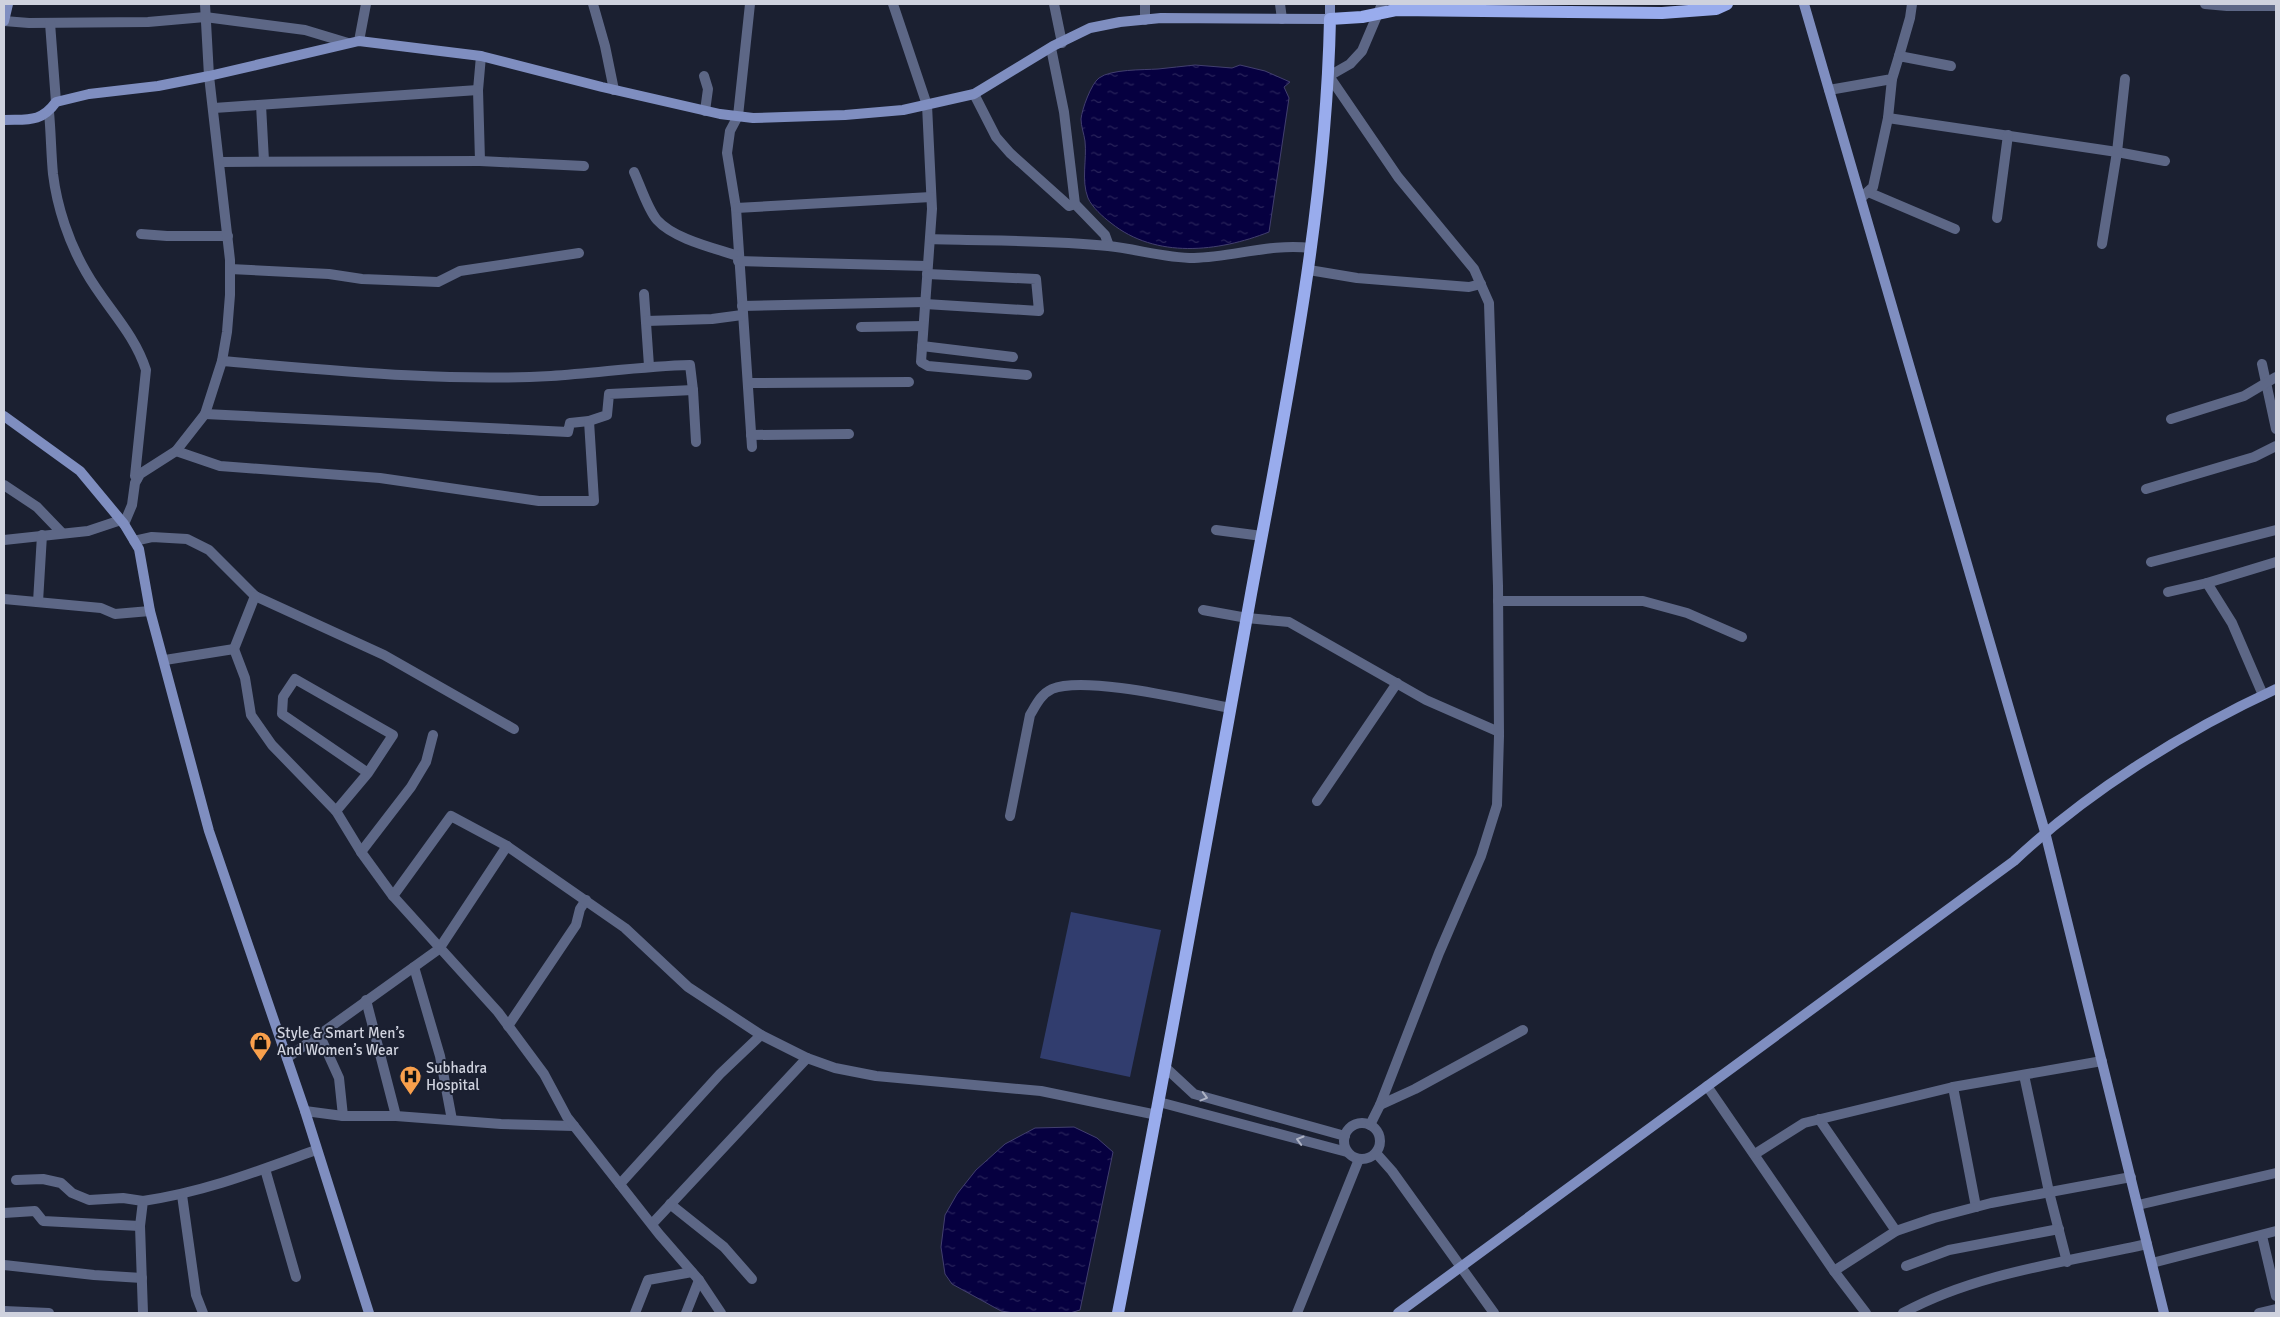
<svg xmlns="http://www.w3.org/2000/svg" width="2280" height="1317" viewBox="0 0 2280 1317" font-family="Signika,sans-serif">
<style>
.grass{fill:#313d6e}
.water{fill:url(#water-ripples);stroke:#423f6f}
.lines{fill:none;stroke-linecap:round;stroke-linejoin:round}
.street{stroke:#5d6786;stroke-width:10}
.secondary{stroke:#7f8ec0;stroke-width:10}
.primary{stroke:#99aced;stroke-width:12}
.oneway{stroke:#adb2c4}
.labels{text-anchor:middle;stroke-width:4;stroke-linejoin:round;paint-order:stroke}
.poi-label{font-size:15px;fill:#cfd2de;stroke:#1b2031;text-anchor:start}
</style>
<defs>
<pattern id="water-ripples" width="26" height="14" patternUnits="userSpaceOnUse" patternTransform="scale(1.25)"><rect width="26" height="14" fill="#060040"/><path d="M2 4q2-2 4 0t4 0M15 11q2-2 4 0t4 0" fill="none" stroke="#29245b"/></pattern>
</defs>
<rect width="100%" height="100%" fill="#1b2031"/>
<!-- grass -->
<polygon class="grass" points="1071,912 1161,930 1130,1077 1040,1058"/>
<!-- water -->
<g class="water">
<path d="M1195 65 1232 68 1240 65 1265 71 1290 82 1284 87 1289 98 1269 232C1218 252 1156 259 1111 223 1103 217 1092 207 1088 198 1081 180 1087 160 1085 141 1084 134 1081 126 1081 119 1082 109 1091 84 1099 78 1111 69 1143 70 1158 69 1170 68 1183 66 1195 65Z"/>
<polygon points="1074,1127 1097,1138 1113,1152 1080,1310 1070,1313 1014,1313 1001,1311 952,1284 945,1274 941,1247 945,1215 957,1194 976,1170 1005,1144 1035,1128"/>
</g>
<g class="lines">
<!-- street -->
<g class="street">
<polyline points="593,4 605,46 614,90"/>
<polyline points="750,4 738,116 730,131 727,153 736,208 752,447"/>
<polyline points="893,4 927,105 932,209 921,362 928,366 1027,375"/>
<polyline points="1054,4 1062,43"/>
<polyline points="1145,4 1145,20"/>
<polyline points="1280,4 1282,19"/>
<polyline points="2205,4 2227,6 2276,6"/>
<polyline points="4,21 29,23 148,22 205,17 305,30 348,43"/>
<polyline points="50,23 56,102"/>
<polyline points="359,41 366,4"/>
<polyline points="1051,48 1064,112 1075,204 1105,235 1109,246"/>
<polyline points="481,56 478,90 480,161 584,166"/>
<polyline points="1899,56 1910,18 1912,4"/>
<polyline points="704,76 708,89 705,111"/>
<polyline points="1829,90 1892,79 1899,56 1951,66"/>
<polyline points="974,94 996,137 1010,153 1069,206 1075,204"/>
<polyline points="261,105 264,161"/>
<polyline points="214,108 478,90"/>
<path d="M49 112C51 133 51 153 53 174 57 207 69 243 86 272 105 306 134 332 146 370L135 476 137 479"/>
<polyline points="1888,118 2117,152 2165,161"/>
<polyline points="221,162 480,161"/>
<path d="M634 172C640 185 648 210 657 220 674 239 714 248 738 256"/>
<polyline points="1868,192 1955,229"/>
<polyline points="1861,198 1873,187 1888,118 1892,79"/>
<polyline points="736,208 931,197"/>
<polyline points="1997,218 2008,135"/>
<polyline points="141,234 167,236 228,236"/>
<path d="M930 239C989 241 1049 240 1108 246 1137 249 1165 258 1194 258 1234 257 1271 243 1311 248"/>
<polyline points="2102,244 2117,152 2125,79"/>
<polyline points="738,261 927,266"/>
<polyline points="230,269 329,274 362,279 438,282 460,271 579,253"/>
<polyline points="1309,270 1357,278 1469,287 1481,284"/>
<polyline points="644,294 649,366"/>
<polyline points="925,304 1039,311 1036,279 927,274"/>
<polyline points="742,306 925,302"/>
<polyline points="646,321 712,319 742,315"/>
<polyline points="861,327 923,326"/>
<polyline points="922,346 1013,357"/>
<path d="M222 361C330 370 441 382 551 376 598 373 644 366 690 365L693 390"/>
<polyline points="2262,364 2276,429"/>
<polyline points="748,383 909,382"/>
<polyline points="205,414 568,432 570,423 589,421 607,415 609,394 693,390 696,442"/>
<polyline points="2171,419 2244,396 2276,377"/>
<polyline points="751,435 849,434"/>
<polyline points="176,451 220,466 380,478 539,501 594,501 589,421"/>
<polyline points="4,485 37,507 62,533"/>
<polyline points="2146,489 2254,457 2276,446"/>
<polyline points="124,524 132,505 135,483 140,474 176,451 205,414 222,361 227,332 230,295 230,260 209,76 205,4"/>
<polyline points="1216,530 1262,536"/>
<polyline points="4,540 88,531 121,520"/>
<polyline points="134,541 152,537 187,539 209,550 255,596 384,655 514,729"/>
<polyline points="2151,562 2276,530"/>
<polyline points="2168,592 2207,583"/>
<polyline points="4,599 101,608 115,614 150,611"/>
<polyline points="1498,601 1643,601 1687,613 1742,637"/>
<polyline points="38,602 42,535"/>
<polyline points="1203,610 1247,618 1289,622 1426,700 1499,732"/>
<polyline points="234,649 255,596"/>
<polyline points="165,660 234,649 245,678 251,715 272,745 336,811 361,852"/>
<polyline points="2263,695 2232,623 2207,583 2276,562"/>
<polyline points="1317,801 1397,683"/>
<polyline points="336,811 368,773 282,714 283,697 295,679 393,735 368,773"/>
<path d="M1010 816 1030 715C1036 705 1041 694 1052 689 1085 675 1192 701 1231 708"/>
<polyline points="393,896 361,852 411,787 426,762 433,735"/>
<polyline points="414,967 440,1056 452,1120"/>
<polyline points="366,1000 396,1116"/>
<polyline points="508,1026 576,925 580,909 586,900"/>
<polyline points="319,1034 339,1078 343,1116"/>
<polyline points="287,1058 439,949 507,846"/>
<polyline points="1166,1068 1194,1094 1345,1136"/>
<polyline points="2024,1075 2049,1192 2067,1262"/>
<polyline points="1707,1086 1834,1271 1866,1313"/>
<polyline points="1953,1087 1976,1207"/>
<polyline points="1159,1102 1347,1152"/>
<polyline points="1380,1105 1415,1089 1523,1030"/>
<polyline points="305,1111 343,1116 396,1116 501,1124 574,1126"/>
<polyline points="1819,1119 1896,1231"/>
<circle cx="1362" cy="1141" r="18"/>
<polyline points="1370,1125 1380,1105 1439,953 1481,856 1497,805 1499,736 1498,586 1489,303 1474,269 1398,177 1329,76 1350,64 1362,51 1382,4"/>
<polyline points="1376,1153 1392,1171 1494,1313"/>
<polyline points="1755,1154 1804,1123 1953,1087 2102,1061"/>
<polyline points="265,1169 296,1277"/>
<polyline points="16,1180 43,1179 61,1183 72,1193 89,1200 123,1198 143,1201"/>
<polyline points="620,1184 720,1074 761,1035"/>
<polyline points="182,1195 196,1295 203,1313"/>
<polyline points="670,1204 724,1247 752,1279"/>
<polyline points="2138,1205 2276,1173"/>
<polyline points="4,1213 35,1211 43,1221 140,1226"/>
<polyline points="652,1224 807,1058"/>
<polyline points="2262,1236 2276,1296"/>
<polyline points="2152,1263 2276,1231"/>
<polyline points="4,1265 94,1275 142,1278"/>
<polyline points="1906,1266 1949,1250 2059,1229"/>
<polyline points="1834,1271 1896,1231 1934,1218 1991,1203 2131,1177"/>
<polyline points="4,1311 49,1313"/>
<path d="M143 1313 140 1226 143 1201C205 1192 258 1171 316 1150"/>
<polyline points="635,1313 648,1280 692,1272"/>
<polyline points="686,1313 699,1280"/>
<polyline points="721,1313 699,1280 659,1234 567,1117 544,1074 498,1012 393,896 451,816 507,846 625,928 688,987 761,1035 807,1058 835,1068 876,1076 1041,1091 1157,1115"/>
<polyline points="1297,1313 1359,1159"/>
<path d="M1903 1313C1976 1273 2067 1262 2147 1244"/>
<polyline points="2259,1313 2276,1309"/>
</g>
<!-- secondary -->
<g class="secondary">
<polyline points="1804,4 2045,832 2164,1313"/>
<polyline points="4,21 8,4"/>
<path d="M4 120C27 119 41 123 56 102L89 94 158 86 209 76 359 41 481 56 602 87 720 114 753 118 845 115 903 110 974 94 1053 46 1090 28 1120 22 1161 18 1330 19V4"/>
<polyline points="4,416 80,471 124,524 139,549 150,611 209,831 305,1111 369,1313"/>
<path d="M1398 1313 2014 861C2087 792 2185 731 2276 689"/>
</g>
<!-- primary -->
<path class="primary" d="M1118 1313C1165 1074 1208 834 1251 594 1286 404 1326 213 1330 19L1362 17 1396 10 1662 13 1716 9 1727 4"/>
</g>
<!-- one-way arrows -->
<defs><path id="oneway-chevron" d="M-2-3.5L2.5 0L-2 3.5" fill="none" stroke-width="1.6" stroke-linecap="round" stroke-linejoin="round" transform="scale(1.25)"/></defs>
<g class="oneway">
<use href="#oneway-chevron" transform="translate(1204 1097) rotate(15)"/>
<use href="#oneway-chevron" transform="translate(1300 1140) rotate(-164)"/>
</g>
<!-- icons -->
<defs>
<symbol id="shop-pin" viewBox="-11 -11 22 30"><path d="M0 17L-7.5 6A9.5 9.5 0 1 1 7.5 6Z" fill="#f9a04c" stroke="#1b2031"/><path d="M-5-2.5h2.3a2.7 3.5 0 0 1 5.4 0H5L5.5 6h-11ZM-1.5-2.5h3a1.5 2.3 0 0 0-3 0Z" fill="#111"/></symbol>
<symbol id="hospital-pin" viewBox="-11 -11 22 30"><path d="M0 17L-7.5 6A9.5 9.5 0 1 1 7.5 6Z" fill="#f9a04c" stroke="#1b2031"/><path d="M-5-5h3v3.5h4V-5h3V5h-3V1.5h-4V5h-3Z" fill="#111"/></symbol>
</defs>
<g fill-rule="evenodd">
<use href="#shop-pin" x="248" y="1030" width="25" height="34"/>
<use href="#hospital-pin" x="398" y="1064" width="25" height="34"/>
</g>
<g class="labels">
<!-- poi labels -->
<g class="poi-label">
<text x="277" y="1038">Style &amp; Smart Men’s<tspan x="277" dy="17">And Women’s Wear</tspan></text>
<text x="426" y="1073">Subhadra<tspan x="426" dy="17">Hospital</tspan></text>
</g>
</g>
<!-- border -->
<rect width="2280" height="1317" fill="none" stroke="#cfd2de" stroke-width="10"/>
</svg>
